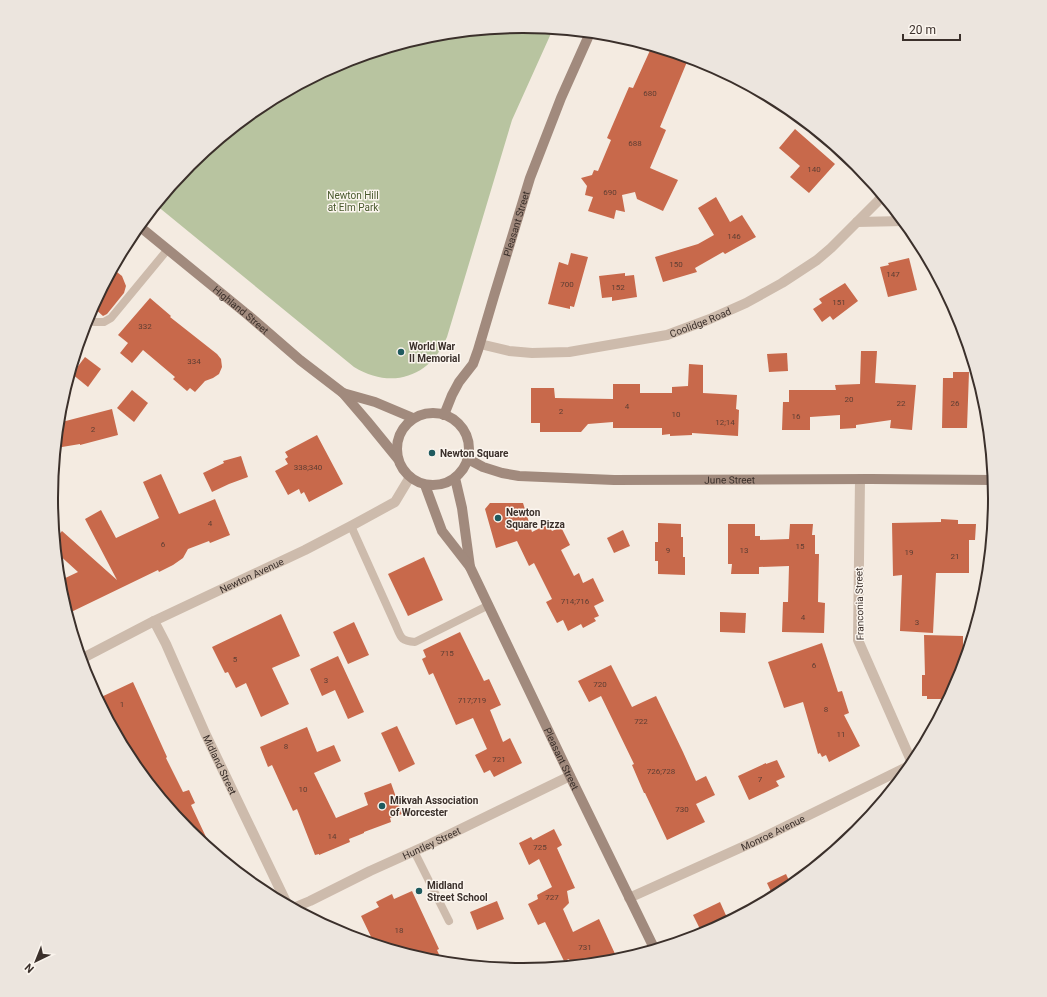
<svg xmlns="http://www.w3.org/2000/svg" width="1047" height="997" viewBox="0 0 1047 997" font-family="Roboto,sans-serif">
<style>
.green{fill:#b8c4a0}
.building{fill:#c8694b}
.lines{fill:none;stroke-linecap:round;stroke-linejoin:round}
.lane{stroke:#cdbbac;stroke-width:8}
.street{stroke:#cdbbac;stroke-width:10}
.secondary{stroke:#a18a7d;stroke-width:10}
.poi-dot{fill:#1f5a5e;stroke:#fbf5ee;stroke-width:1.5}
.labels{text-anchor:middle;stroke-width:3;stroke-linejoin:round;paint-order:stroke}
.number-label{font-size:8px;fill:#5e3e33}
.park-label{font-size:10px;fill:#4a5a2e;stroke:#fbf5ee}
.street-label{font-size:10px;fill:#3b302b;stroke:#fbf5ee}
.poi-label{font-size:10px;font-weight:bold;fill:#3b302b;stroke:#fbf5ee;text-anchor:start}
.rim{fill:none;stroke:#3b302b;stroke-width:2}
</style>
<rect width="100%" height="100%" fill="#f4ebe1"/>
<!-- green -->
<path class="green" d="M524 26 553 29 512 120 447 337C430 377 392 390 354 367L156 205 190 164 261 106 343 62 432 35Z"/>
<!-- building -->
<g class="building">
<polygon points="652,46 689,57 660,127 666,130 650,168 678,180 663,211 637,199 635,192 622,195 625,212 616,210 614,219 588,211 593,197 585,195 587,186 581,178 592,175 594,170 598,171 611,140 607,138 629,87 633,88"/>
<polygon points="795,129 835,164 809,193 790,177 800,166 779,148"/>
<polygon points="716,197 730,222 742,215 756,237 725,254 723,252 695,268 697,272 663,282 655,257 698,244 714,235 698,208"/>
<polygon points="571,253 588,257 574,307 570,306 570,309 548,304 559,262 568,265"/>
<polygon points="909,258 917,290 888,297 880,267 889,265 888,263"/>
<polygon points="113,269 122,276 126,286 124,293 107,314 103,316 93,307"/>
<polygon points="625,273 625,276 634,275 637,297 612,301 612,297 602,298 599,276"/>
<polygon points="845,283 858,301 833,320 830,316 822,322 813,309 822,303 819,299"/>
<polygon points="150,298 171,316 170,317 217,354 221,359 222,367 219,374 213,378 205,381 195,392 190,388 187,391 173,379 175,377 143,350 132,363 120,353 128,343 118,335"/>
<polygon points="861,351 877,351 875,383 916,385 912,430 890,428 891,420 856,425 856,428 840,429 840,415 810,417 810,430 782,430 783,402 789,402 789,390 836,390 835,385 860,384"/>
<polygon points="787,353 788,371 769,372 767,354"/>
<polygon points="85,357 101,369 88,387 72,374"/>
<polygon points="689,364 703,365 703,393 737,395 736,409 739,410 738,436 692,433 692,435 670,436 670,434 662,435 662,428 613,428 613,422 588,424 581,432 540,432 540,423 531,423 531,388 554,388 555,398 613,399 613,384 640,384 640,393 672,393 672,387 688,386"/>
<polygon points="953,372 969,372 967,428 942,428 943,378 953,378"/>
<polygon points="132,390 148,403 134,422 117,408"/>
<polygon points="112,409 118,435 80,445 80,444 56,448 58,423"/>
<polygon points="317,435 343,484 309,502 304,492 301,494 299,489 288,495 275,471 288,464 285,459 288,457 285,452"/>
<polygon points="241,456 248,477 229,484 212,492 203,473 224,463 223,461"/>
<polygon points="161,474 179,514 215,499 230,535 210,543 209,541 188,549 183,558 173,565 159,572 158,570 67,614 60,590 59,581 78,572 56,552 55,539 62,531 117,580 85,519 101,510 116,538 159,518 143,482"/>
<polygon points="490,503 523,503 532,532 548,524 552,531 561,527 570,545 561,550 574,576 579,573 583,583 593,578 604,601 594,606 599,616 594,618 596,621 583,628 581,624 568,631 563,620 557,623 546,602 552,599 534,563 529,566 517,541 496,548 485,509"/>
<polygon points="941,519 958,520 958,524 976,524 975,540 969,540 969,573 936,573 933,633 900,631 902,575 893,576 892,523 941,522"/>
<polygon points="658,523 681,524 681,537 683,537 683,557 685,557 685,575 658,574 658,561 655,561 655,542 658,542"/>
<polygon points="728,524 755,524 755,536 760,536 760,540 789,539 790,524 813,524 812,535 815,535 815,554 819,554 818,602 825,603 824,633 782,632 783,602 788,602 789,566 759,567 759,574 731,574 732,564 728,564"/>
<polygon points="623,530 630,546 614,553 607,538"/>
<polygon points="424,557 443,600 408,616 388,574"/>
<polygon points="720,612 746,613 745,633 720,632"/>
<polygon points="281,614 300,656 272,668 289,704 261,717 246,683 236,688 228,672 225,673 212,647"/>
<polygon points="354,622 369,655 348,664 333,632"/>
<polygon points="460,632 484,681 489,679 501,705 490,710 503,742 510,738 522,763 494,777 490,770 484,773 475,755 487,749 473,718 456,725 433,673 429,675 422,659 426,657 423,650"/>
<polygon points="924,635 963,636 963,671 960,680 950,699 927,699 927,696 922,696 922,675 925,675"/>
<polygon points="822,643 838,692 842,691 849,713 844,715 860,746 829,762 826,755 822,757 820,753 818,754 803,702 784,708 768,662"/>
<polygon points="338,656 364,712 348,719 335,690 322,696 310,669"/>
<polygon points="611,665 632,707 656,696 683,752 696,781 706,776 715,795 696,804 705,822 667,840 645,793 644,793 632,765 634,764 601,696 589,702 578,681"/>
<polygon points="133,682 167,757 166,758 183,792 189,790 195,803 191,805 213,852 189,832 131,761 97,699"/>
<polygon points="397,726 415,764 399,772 381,733"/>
<polygon points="307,727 317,752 334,745 341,761 314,773 336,818 368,805 364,793 391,783 402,814 390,818 391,822 364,832 364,833 349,839 350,842 319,855 319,854 315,855 297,809 293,811 272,765 268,767 260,747"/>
<polygon points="777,760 785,777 776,781 779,786 749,800 738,776 766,763 766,764"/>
<polygon points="554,829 562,845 557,848 575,888 567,891 569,903 563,909 573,932 599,919 616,956 598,964 597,964 594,958 579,965 572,966 569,959 564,961 545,922 538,925 528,904 538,899 537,895 552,887 539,859 529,865 519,843 531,837 533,840"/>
<polygon points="786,874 792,887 786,891 774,898 767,883"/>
<polygon points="412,891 439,949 437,950 443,963 431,962 375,945 361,916 379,907 376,902 392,894 394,899"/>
<polygon points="497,901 504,919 477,930 470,912"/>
<polygon points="720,902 729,922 703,935 693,915"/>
</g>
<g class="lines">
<!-- lane -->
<g class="lane">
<polyline points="87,317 94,322 104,322 111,318 168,249"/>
<path d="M351 526 396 626C401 638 401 641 415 642L489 605"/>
<polyline points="414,851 449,921"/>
</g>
<!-- street -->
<g class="street">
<polyline points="857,222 904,221"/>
<path id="s1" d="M480 344 509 351 532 353 569 352 667 335 710 319 746 303 782 283 817 260 831 248 877 202 883 195"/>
<polyline points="860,479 858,640 913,765"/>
<path id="s2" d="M154 621 166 644 205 733 288 906"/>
<path id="s3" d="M81 659 154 621 305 550 351 526 395 502 410 477"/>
<path id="s4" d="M629 898 760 839 915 763"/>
<path id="s5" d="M293 908 310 901 370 871 430 844 570 776"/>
</g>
<!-- secondary -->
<g class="secondary">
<path id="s6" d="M139 226 248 315 300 360 343 393 367 421 398 459"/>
<polyline points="343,393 375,402 413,418"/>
<circle cx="433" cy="449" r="36"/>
<path id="s7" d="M444 415 452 395 459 382 473 364 478 350 494 296 530 178 561 98 590 33"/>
<path id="s8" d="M468 459 483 467 502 473 519 476 614 480 871 479 994 480"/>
<polyline points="455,478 462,508 470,567"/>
<path id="s9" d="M425 485 442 531 470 567 570 776 655 950"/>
</g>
</g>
<!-- markers -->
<g class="poi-dot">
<circle cx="401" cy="352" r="4"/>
<circle cx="432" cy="453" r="4"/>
<circle cx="498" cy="518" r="4"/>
<circle cx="382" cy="806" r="4"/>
<circle cx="419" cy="891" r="4"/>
</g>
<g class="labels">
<!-- number labels -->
<g class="number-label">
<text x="650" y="96">680</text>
<text x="635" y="146">688</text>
<text x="814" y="172">140</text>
<text x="610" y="195">690</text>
<text x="734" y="239">146</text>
<text x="676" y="267">150</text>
<text x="893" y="277">147</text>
<text x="567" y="287">700</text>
<text x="618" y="290">152</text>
<text x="839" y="305">151</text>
<text x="145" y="329">332</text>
<text x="194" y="364">334</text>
<text x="849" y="402">20</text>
<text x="901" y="406">22</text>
<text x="955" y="406">26</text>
<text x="627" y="409">4</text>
<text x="561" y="414">2</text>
<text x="676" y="417">10</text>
<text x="796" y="419">16</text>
<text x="725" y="425">12;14</text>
<text x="93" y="432">2</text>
<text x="308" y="470">338;340</text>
<text x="210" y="526">4</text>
<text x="163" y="547">6</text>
<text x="800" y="549">15</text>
<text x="668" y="553">9</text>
<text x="744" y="553">13</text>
<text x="909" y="555">19</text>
<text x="955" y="559">21</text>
<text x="575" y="604">714;716</text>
<text x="803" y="620">4</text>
<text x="917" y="625">3</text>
<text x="447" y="656">715</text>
<text x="235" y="662">5</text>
<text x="814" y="668">6</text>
<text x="326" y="683">3</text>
<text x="600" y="687">720</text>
<text x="472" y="703">717;719</text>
<text x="122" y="707">1</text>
<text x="826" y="712">8</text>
<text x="641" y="724">722</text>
<text x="841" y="737">11</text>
<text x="286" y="749">8</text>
<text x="499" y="762">721</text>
<text x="661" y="774">726;728</text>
<text x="760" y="782">7</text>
<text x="303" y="792">10</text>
<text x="682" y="812">730</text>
<text x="332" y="839">14</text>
<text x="540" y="850">725</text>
<text x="552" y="900">727</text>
<text x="399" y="933">18</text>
<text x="585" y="950">731</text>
</g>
<!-- park labels -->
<g class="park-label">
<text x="353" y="199">Newton Hill<tspan x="353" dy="12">at Elm Park</tspan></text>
</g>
<!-- street labels -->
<g class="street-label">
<text dy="4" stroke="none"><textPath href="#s7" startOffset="206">Pleasant Street</textPath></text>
<text dy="4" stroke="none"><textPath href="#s6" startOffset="132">Highland Street</textPath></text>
<text dy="4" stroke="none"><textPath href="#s1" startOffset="225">Coolidge Road</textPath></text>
<text dy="4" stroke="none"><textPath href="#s8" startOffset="265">June Street</textPath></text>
<text dy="4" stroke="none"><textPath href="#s3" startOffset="190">Newton Avenue</textPath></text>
<text transform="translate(859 604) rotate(-91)" y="4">Franconia Street</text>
<text dy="4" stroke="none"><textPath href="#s9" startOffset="307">Pleasant Street</textPath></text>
<text dy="4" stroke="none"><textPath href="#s2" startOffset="158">Midland Street</textPath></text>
<text dy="4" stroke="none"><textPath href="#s4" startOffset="158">Monroe Avenue</textPath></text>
<text dy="4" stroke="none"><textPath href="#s5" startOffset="153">Huntley Street</textPath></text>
</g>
<!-- poi labels -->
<g class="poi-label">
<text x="409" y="350">World War<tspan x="409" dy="12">II Memorial</tspan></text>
<text x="440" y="457">Newton Square</text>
<text x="506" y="516">Newton<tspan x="506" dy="12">Square Pizza</tspan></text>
<text x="390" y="804">Mikvah Association<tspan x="390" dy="12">of Worcester</tspan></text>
<text x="427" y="889">Midland<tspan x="427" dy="12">Street School</tspan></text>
</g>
</g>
<!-- crop -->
<path d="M0 0H1047V997H0ZM58 498a465 465 0 1 1 930 0a465 465 0 1 1-930 0Z" fill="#ece5de" fill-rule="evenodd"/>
<path class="rim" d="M58 498a465 465 0 1 1 930 0a465 465 0 1 1-930 0Z"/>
<!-- north arrow -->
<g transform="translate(36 961) rotate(223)" stroke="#fbf5ee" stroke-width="3" paint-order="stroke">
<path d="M0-3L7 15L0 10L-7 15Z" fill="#3b302b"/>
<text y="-6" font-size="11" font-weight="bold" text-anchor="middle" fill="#3b302b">N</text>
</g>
<!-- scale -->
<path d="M903 34v6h57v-6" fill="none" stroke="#3b302b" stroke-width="2"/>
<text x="909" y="34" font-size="12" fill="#3b302b" stroke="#fbf5ee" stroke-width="3" paint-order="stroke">20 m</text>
</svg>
